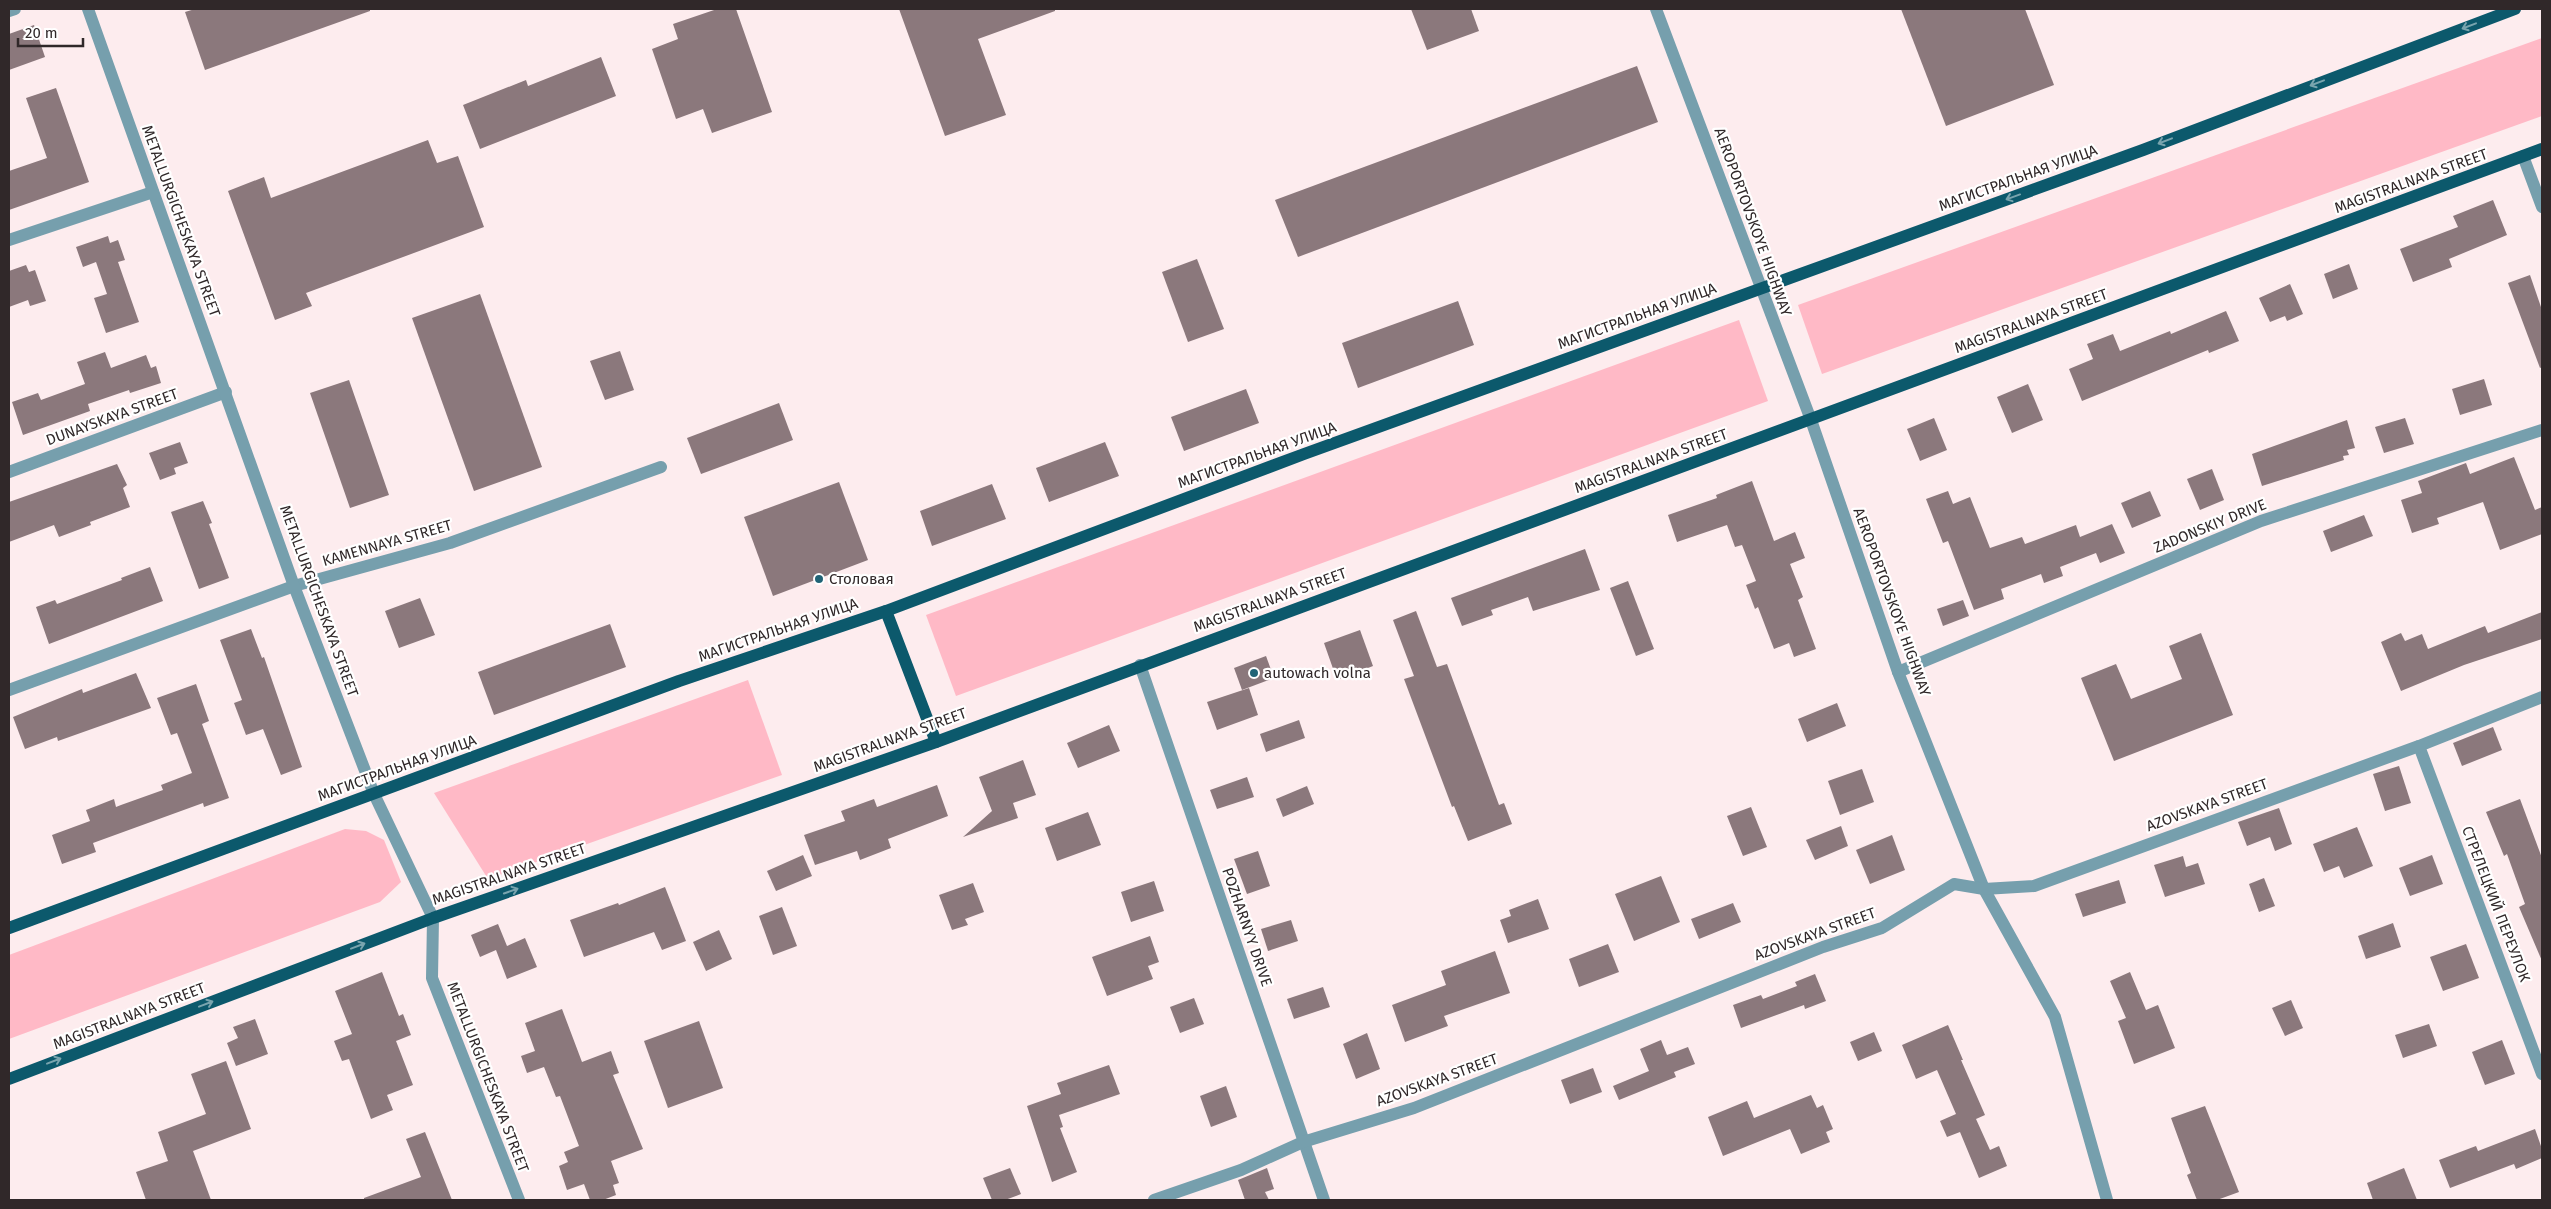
<svg xmlns="http://www.w3.org/2000/svg" width="2551" height="1209" viewBox="0 0 2551 1209" font-family="'Fira Sans',sans-serif">
<style>
.green{fill:#ffb9c6}
.building{fill:#8b787c}
.lines{fill:none;stroke-linecap:round;stroke-linejoin:round}
.minor{stroke:#769fad;stroke-width:12}
.tertiary{stroke:#769fad;stroke-width:12}
.primary{stroke:#0c596c;stroke-width:12}
.oneway{stroke:#79a4ae}
.poi-dot{fill:#206376;stroke:#fff;stroke-width:2}
.labels{text-anchor:middle;stroke-width:4.5;stroke-linejoin:round;paint-order:stroke}
.street-label{font-size:15px;fill:#302829;stroke:#fff}
.poi-label{font-size:15px;fill:#302829;stroke:#fff;text-anchor:start}
</style>
<rect width="100%" height="100%" fill="#fdecee"/>
<!-- green -->
<g class="green">
<polygon points="2542,38 2542,116 1822,374 1798,305"/>
<polygon points="1739,320 1768,401 956,696 926,615"/>
<polygon points="748,680 782,775 488,879 434,793"/>
<polygon points="345,829 366,831 384,840 401,882 380,902 9,1039 9,955"/>
</g>
<!-- building -->
<g class="building">
<polygon points="195,9 370,9 370,11 205,70 185,12"/>
<polygon points="717,9 736,9 772,112 712,133 703,109 676,119 652,49 678,39 673,24"/>
<polygon points="899,9 1055,9 1055,11 978,39 1006,115 945,136"/>
<polygon points="1411,9 1471,9 1479,31 1427,50"/>
<polygon points="1901,9 2025,9 2054,85 1946,126"/>
<polygon points="34,25 45,57 9,70 9,34"/>
<polygon points="601,57 616,96 480,149 463,105 526,80 528,86"/>
<polygon points="1637,66 1658,122 1298,257 1275,200"/>
<polygon points="56,88 89,182 9,210 9,171 47,158 26,98"/>
<polygon points="428,140 437,163 458,156 484,227 306,293 312,306 275,320 228,191 264,177 271,198"/>
<polygon points="2493,200 2507,235 2449,259 2452,267 2413,282 2400,249 2458,227 2453,216"/>
<polygon points="108,236 110,243 118,240 125,260 118,262 139,322 106,333 94,298 107,294 96,262 83,267 76,247"/>
<polygon points="1197,259 1224,329 1188,342 1162,272"/>
<polygon points="2349,264 2358,289 2333,299 2324,274"/>
<polygon points="26,265 29,272 35,270 46,301 30,306 28,300 9,307 9,271"/>
<polygon points="2530,275 2542,310 2542,367 2540,368 2508,283"/>
<polygon points="2290,284 2303,314 2287,321 2285,316 2270,322 2259,298"/>
<polygon points="480,294 542,467 474,491 412,318"/>
<polygon points="1458,301 1474,345 1358,388 1342,343"/>
<polygon points="2226,311 2239,341 2209,353 2208,350 2082,401 2069,369 2093,359 2087,344 2113,334 2120,351 2170,331 2171,334"/>
<polygon points="620,351 634,390 605,400 590,361"/>
<polygon points="105,352 111,368 146,355 151,368 156,366 161,383 130,393 129,390 88,404 90,411 23,435 12,402 38,393 41,400 85,384 77,362"/>
<polygon points="2484,379 2492,405 2460,415 2452,389"/>
<polygon points="349,380 389,495 350,508 310,393"/>
<polygon points="2028,384 2043,420 2012,433 1997,397"/>
<polygon points="1246,389 1259,423 1184,451 1171,417"/>
<polygon points="779,403 793,440 701,474 687,438"/>
<polygon points="1934,418 1947,450 1920,461 1907,429"/>
<polygon points="2405,418 2414,444 2384,453 2375,427"/>
<polygon points="2347,420 2355,448 2347,450 2349,455 2343,456 2344,460 2262,486 2252,454"/>
<polygon points="180,442 188,463 174,468 176,474 160,480 149,453"/>
<polygon points="1105,442 1119,476 1049,502 1036,468"/>
<polygon points="2514,457 2535,510 2542,507 2542,534 2500,550 2483,502 2437,518 2439,524 2412,533 2401,500 2422,493 2418,481 2466,463 2470,474"/>
<polygon points="117,464 127,485 123,488 130,507 90,522 91,525 59,537 54,525 9,542 9,502"/>
<polygon points="2212,469 2224,500 2200,510 2187,479"/>
<polygon points="1752,481 1774,541 1795,532 1805,558 1790,564 1803,597 1798,600 1816,649 1794,657 1789,643 1774,649 1758,607 1755,609 1746,585 1756,581 1742,545 1735,547 1727,525 1677,542 1668,515 1717,498 1716,495"/>
<polygon points="839,482 868,560 773,596 744,517"/>
<polygon points="992,484 1006,519 932,546 920,511"/>
<polygon points="1948,491 1953,504 1970,497 1990,548 2022,537 2025,544 2076,525 2080,537 2112,524 2125,553 2100,563 2096,553 2060,567 2063,576 2044,583 2041,574 2001,589 2004,599 1974,610 1948,541 1943,543 1926,499"/>
<polygon points="2150,491 2161,516 2132,528 2121,503"/>
<polygon points="203,501 212,523 209,524 229,578 199,589 171,512"/>
<polygon points="2364,515 2373,536 2331,552 2323,531"/>
<polygon points="1585,549 1600,590 1533,611 1528,597 1491,610 1493,615 1462,626 1451,598"/>
<polygon points="150,567 163,601 49,644 36,607 55,600 57,604 122,580 121,578"/>
<polygon points="1628,581 1654,649 1636,656 1610,588"/>
<polygon points="420,598 435,635 399,648 385,611"/>
<polygon points="1963,600 1969,616 1943,626 1937,609"/>
<polygon points="1416,611 1437,667 1447,664 1499,805 1504,803 1512,824 1468,841 1454,806 1452,807 1404,679 1414,676 1393,620"/>
<polygon points="2542,612 2542,639 2464,665 2401,691 2381,642 2401,633 2405,641 2422,634 2428,649 2485,626 2488,633"/>
<polygon points="610,624 626,667 494,715 478,672"/>
<polygon points="251,629 262,658 264,657 302,767 281,775 263,729 246,735 234,703 242,700 220,640"/>
<polygon points="1360,630 1373,666 1337,680 1324,643"/>
<polygon points="2201,633 2233,715 2114,761 2081,678 2116,664 2131,699 2182,679 2169,646"/>
<polygon points="1266,656 1274,678 1242,690 1234,668"/>
<polygon points="136,673 151,708 58,741 57,737 25,749 13,717 82,689 83,693"/>
<polygon points="196,684 209,721 202,724 229,798 204,807 203,803 93,843 96,852 62,864 52,835 90,821 86,810 114,799 116,807 121,805 163,790 161,785 192,773 177,733 171,735 157,698"/>
<polygon points="1249,688 1258,715 1217,730 1207,702"/>
<polygon points="1837,703 1846,726 1807,742 1798,719"/>
<polygon points="1299,720 1305,738 1266,752 1260,734"/>
<polygon points="1109,725 1120,751 1078,768 1067,743"/>
<polygon points="2493,727 2502,750 2462,766 2453,743"/>
<polygon points="1023,760 1036,795 1013,803 1018,818 963,837 992,811 979,777"/>
<polygon points="2399,766 2411,803 2385,811 2373,774"/>
<polygon points="1862,769 1874,802 1840,815 1828,781"/>
<polygon points="1247,777 1254,797 1217,809 1210,790"/>
<polygon points="937,785 948,816 888,839 891,848 860,860 857,851 815,865 804,835 845,821 841,811 874,799 877,807"/>
<polygon points="1307,786 1314,804 1283,817 1276,799"/>
<polygon points="2520,799 2542,858 2542,961 2519,907 2525,904 2507,854 2504,856 2486,812"/>
<polygon points="1751,807 1767,847 1743,856 1727,816"/>
<polygon points="2279,808 2292,844 2275,851 2270,837 2247,846 2238,822"/>
<polygon points="1088,812 1101,845 1057,861 1045,828"/>
<polygon points="1841,826 1848,846 1815,860 1806,840"/>
<polygon points="2357,827 2373,866 2344,878 2339,866 2324,872 2313,844"/>
<polygon points="1892,835 1905,870 1870,884 1856,850"/>
<polygon points="1258,851 1270,886 1247,894 1234,859"/>
<polygon points="803,855 812,876 776,891 767,871"/>
<polygon points="2432,855 2443,884 2410,896 2399,868"/>
<polygon points="2183,856 2186,867 2198,863 2205,884 2165,897 2154,865"/>
<polygon points="1661,876 1680,922 1634,941 1615,894"/>
<polygon points="2264,878 2275,906 2259,912 2249,884"/>
<polygon points="2119,880 2126,903 2083,917 2075,894"/>
<polygon points="1154,881 1164,911 1131,922 1121,892"/>
<polygon points="973,883 984,912 965,919 968,925 952,930 939,895"/>
<polygon points="665,887 686,941 662,950 654,932 584,957 570,920 618,903 619,905"/>
<polygon points="1538,899 1549,929 1508,943 1500,920 1511,916 1509,910"/>
<polygon points="1733,903 1741,922 1699,939 1691,919"/>
<polygon points="782,907 797,946 773,955 759,916"/>
<polygon points="1291,920 1298,941 1268,951 1261,929"/>
<polygon points="2393,923 2401,947 2366,959 2358,936"/>
<polygon points="498,924 507,946 525,938 537,967 507,979 496,950 480,957 471,935"/>
<polygon points="719,930 732,959 706,971 693,942"/>
<polygon points="1150,936 1159,962 1148,966 1153,979 1107,996 1092,957"/>
<polygon points="1608,944 1619,972 1579,987 1569,959"/>
<polygon points="2466,944 2479,978 2443,991 2430,957"/>
<polygon points="1495,951 1510,993 1444,1016 1448,1026 1405,1042 1392,1005 1446,985 1441,971"/>
<polygon points="382,972 399,1016 403,1014 411,1035 396,1041 413,1085 387,1095 393,1110 371,1119 349,1059 342,1061 334,1041 352,1034 335,991"/>
<polygon points="2130,972 2146,1010 2158,1005 2175,1048 2134,1064 2118,1021 2126,1018 2110,981"/>
<polygon points="1815,974 1826,1001 1805,1009 1804,1005 1741,1028 1733,1005 1761,995 1763,999 1797,986 1795,982"/>
<polygon points="1323,987 1330,1007 1294,1019 1287,999"/>
<polygon points="1194,998 1204,1024 1180,1033 1170,1007"/>
<polygon points="2291,1000 2303,1028 2285,1036 2272,1008"/>
<polygon points="562,1009 582,1062 611,1051 619,1073 613,1075 643,1149 611,1161 619,1183 613,1185 616,1195 603,1200 590,1200 584,1184 567,1190 559,1166 568,1162 564,1152 579,1146 560,1096 556,1097 544,1067 527,1073 521,1056 535,1051 525,1023"/>
<polygon points="255,1019 268,1054 236,1066 227,1043 238,1038 233,1027"/>
<polygon points="699,1021 723,1088 668,1108 644,1041"/>
<polygon points="2429,1024 2437,1046 2403,1058 2395,1035"/>
<polygon points="1948,1025 1963,1060 1961,1060 1985,1115 1976,1119 1990,1150 1999,1146 2007,1166 1979,1178 1960,1132 1947,1137 1940,1121 1956,1114 1937,1070 1916,1079 1902,1045"/>
<polygon points="1874,1032 1882,1051 1858,1061 1850,1042"/>
<polygon points="1367,1033 1380,1069 1356,1079 1343,1044"/>
<polygon points="1661,1040 1667,1055 1688,1047 1695,1064 1674,1072 1676,1077 1619,1100 1613,1086 1649,1071 1640,1049"/>
<polygon points="2502,1040 2515,1074 2485,1085 2472,1052"/>
<polygon points="226,1061 251,1129 193,1151 211,1200 146,1200 136,1172 168,1161 158,1132 206,1114 191,1074"/>
<polygon points="1109,1065 1120,1094 1059,1115 1063,1127 1060,1128 1077,1172 1052,1182 1027,1106 1061,1094 1057,1083"/>
<polygon points="1593,1068 1602,1092 1570,1104 1561,1080"/>
<polygon points="1226,1086 1237,1117 1211,1127 1200,1096"/>
<polygon points="1811,1095 1817,1108 1823,1105 1833,1129 1826,1132 1830,1142 1801,1154 1790,1129 1723,1156 1708,1117 1747,1101 1754,1118"/>
<polygon points="2205,1106 2239,1192 2217,1200 2197,1200 2187,1175 2191,1173 2171,1118"/>
<polygon points="2535,1129 2542,1149 2542,1158 2516,1169 2514,1164 2450,1188 2439,1160 2476,1146 2478,1151"/>
<polygon points="425,1132 452,1200 364,1200 364,1198 421,1177 406,1139"/>
<polygon points="1010,1168 1021,1194 1005,1200 992,1200 983,1178"/>
<polygon points="1267,1168 1274,1189 1265,1192 1269,1200 1245,1200 1238,1180"/>
<polygon points="2404,1168 2417,1200 2373,1200 2367,1183"/>
</g>
<g class="lines">
<!-- minor -->
<g class="minor">
<polyline points="1656,9 1811,420 1898,672 1984,889 2055,1017 2107,1200"/>
<polyline points="9,11 15,9"/>
<polyline points="2523,156 2542,207"/>
<polyline points="9,240 153,192"/>
<polyline points="9,472 226,392"/>
<polyline points="1140,665 1324,1200"/>
<polyline points="1898,672 2261,521 2542,430"/>
<polyline points="9,690 294,586 450,543 661,467"/>
<polyline points="2419,746 2542,1074"/>
<polyline points="433,918 432,978 519,1200"/>
<polyline points="1154,1200 1241,1170 1303,1142 1414,1108 1823,947 1882,928 1954,884 1984,889 2034,886 2419,746 2542,697"/>
</g>
<!-- tertiary -->
<polyline class="tertiary" points="88,9 294,586 374,794 433,918"/>
<!-- primary -->
<g class="primary">
<polyline points="886,611 936,742"/>
<polyline points="9,928 679,681 886,611 1304,454 2143,150 2515,9"/>
<polyline points="9,1079 433,918 936,742 2542,149"/>
</g>
</g>
<!-- one-way arrows -->
<defs><path id="oneway-shaft" d="M-6 0H5M1.5-3L5.5 0L1.5 3" fill="none" stroke-width="1.6" stroke-linecap="round" stroke-linejoin="round" transform="scale(1.25)"/></defs>
<g class="oneway">
<use href="#oneway-shaft" transform="translate(2469 26) rotate(159)"/>
<use href="#oneway-shaft" transform="translate(2317 83) rotate(159)"/>
<use href="#oneway-shaft" transform="translate(2165 141) rotate(159)"/>
<use href="#oneway-shaft" transform="translate(2013 197) rotate(160)"/>
<use href="#oneway-shaft" transform="translate(511 891) rotate(-19)"/>
<use href="#oneway-shaft" transform="translate(358 946) rotate(-21)"/>
<use href="#oneway-shaft" transform="translate(206 1004) rotate(-21)"/>
<use href="#oneway-shaft" transform="translate(54 1061) rotate(-21)"/>
</g>
<!-- markers -->
<g class="poi-dot">
<circle cx="819" cy="579" r="5"/>
<circle cx="1254" cy="673" r="5"/>
</g>
<g class="labels">
<!-- street labels -->
<g class="street-label">
<text transform="translate(2018 178) rotate(-20)" y="5">МАГИСТРАЛЬНАЯ УЛИЦА</text>
<text transform="translate(2411 181) rotate(-20)" y="5">MAGISTRALNAYA STREET</text>
<text transform="translate(181 221) rotate(70)" y="5">METALLURGICHESKAYA STREET</text>
<text transform="translate(1753 222) rotate(70)" y="5">AEROPORTOVSKOYE HIGHWAY</text>
<text transform="translate(1637 316) rotate(-20)" y="5">МАГИСТРАЛЬНАЯ УЛИЦА</text>
<text transform="translate(2031 321) rotate(-20)" y="5">MAGISTRALNAYA STREET</text>
<text transform="translate(112 417) rotate(-20)" y="5">DUNAYSKAYA STREET</text>
<text transform="translate(1257 455) rotate(-20)" y="5">МАГИСТРАЛЬНАЯ УЛИЦА</text>
<text transform="translate(1651 461) rotate(-20)" y="5">MAGISTRALNAYA STREET</text>
<text transform="translate(2210 526) rotate(-22)" y="5">ZADONSKIY DRIVE</text>
<text transform="translate(387 543) rotate(-16)" y="5">KAMENNAYA STREET</text>
<text transform="translate(1270 600) rotate(-20)" y="5">MAGISTRALNAYA STREET</text>
<text transform="translate(319 601) rotate(70)" y="5">METALLURGICHESKAYA STREET</text>
<text transform="translate(1892 602) rotate(70)" y="5">AEROPORTOVSKOYE HIGHWAY</text>
<text transform="translate(778 630) rotate(-19)" y="5">МАГИСТРАЛЬНАЯ УЛИЦА</text>
<text transform="translate(890 740) rotate(-20)" y="5">MAGISTRALNAYA STREET</text>
<text transform="translate(397 768) rotate(-20)" y="5">МАГИСТРАЛЬНАЯ УЛИЦА</text>
<text transform="translate(2207 805) rotate(-20)" y="5">AZOVSKAYA STREET</text>
<text transform="translate(509 874) rotate(-19)" y="5">MAGISTRALNAYA STREET</text>
<text transform="translate(2496 904) rotate(69)" y="5">СТРЕЛЕЦКИЙ ПЕРЕУЛОК</text>
<text transform="translate(1247 927) rotate(71)" y="5">POZHARNYY DRIVE</text>
<text transform="translate(1815 934) rotate(-20)" y="5">AZOVSKAYA STREET</text>
<text transform="translate(129 1016) rotate(-21)" y="5">MAGISTRALNAYA STREET</text>
<text transform="translate(488 1077) rotate(69)" y="5">METALLURGICHESKAYA STREET</text>
<text transform="translate(1437 1080) rotate(-20)" y="5">AZOVSKAYA STREET</text>
</g>
<!-- poi labels -->
<g class="poi-label">
<text x="829" y="584">Столовая</text>
<text x="1264" y="678">autowach volna</text>
</g>
</g>
<!-- border -->
<rect width="2551" height="1209" fill="none" stroke="#302829" stroke-width="20"/>
<!-- scale -->
<path d="M18 38v8h65v-8" fill="none" stroke="#302829" stroke-width="2.5"/>
<text x="25" y="38" font-size="15" fill="#302829" stroke="#ffffff" stroke-width="4" paint-order="stroke">20 m</text>
</svg>
